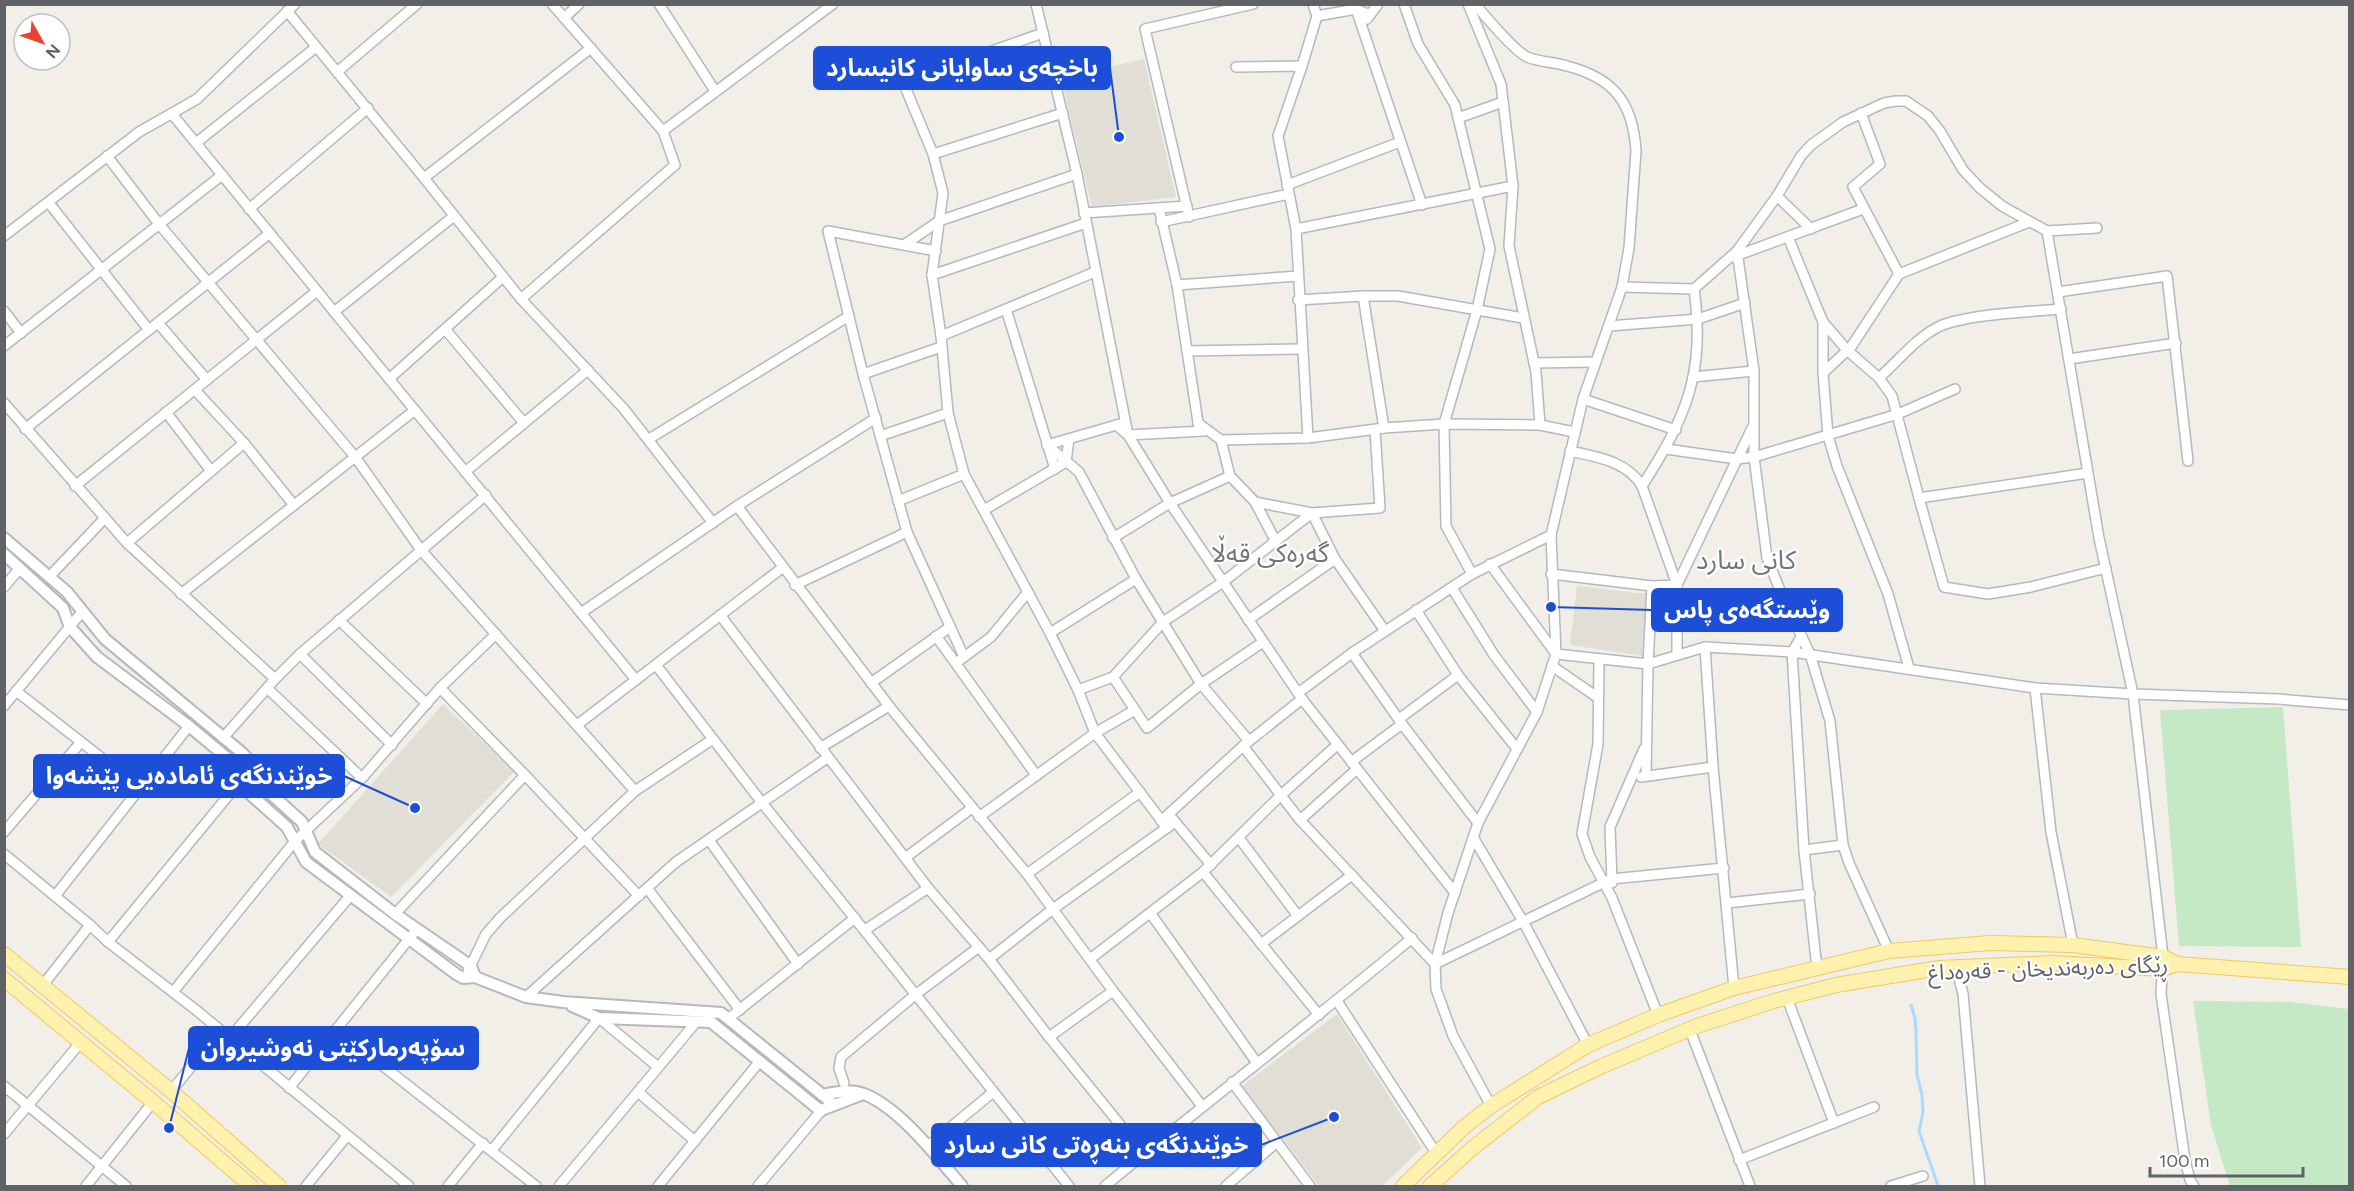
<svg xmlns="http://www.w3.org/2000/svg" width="2354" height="1191" viewBox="0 0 2354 1191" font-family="Figtree,'Noto Sans Arabic',sans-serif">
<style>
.education{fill:#e1ded6}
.green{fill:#c5e8c5}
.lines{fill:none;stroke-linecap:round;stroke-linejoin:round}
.stream{stroke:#aadaff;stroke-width:3}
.minor-casing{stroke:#b5b8bc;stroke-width:12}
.tertiary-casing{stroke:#b5b8bc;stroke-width:14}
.primary-casing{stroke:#f2c960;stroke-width:16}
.minor{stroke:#fff;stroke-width:9}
.tertiary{stroke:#fff;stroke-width:10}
.primary{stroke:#fff2af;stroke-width:14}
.labels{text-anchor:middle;stroke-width:4.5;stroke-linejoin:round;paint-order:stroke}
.street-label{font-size:22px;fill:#5f6368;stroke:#fff}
.quarter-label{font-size:26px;fill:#70757a;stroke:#fff}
.leader{fill:none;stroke:#1d4ed8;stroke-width:2}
.callout-dot{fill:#1d4ed8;stroke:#fff;stroke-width:2}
.callout{fill:#1d4ed8;stroke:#1d4ed8;stroke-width:2}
.callout-label{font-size:24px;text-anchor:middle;font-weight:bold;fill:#fff}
</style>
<rect width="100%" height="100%" fill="#f1efe8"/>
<!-- education -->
<g class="education">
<polygon points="1144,59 1176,197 1092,207 1061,78"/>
<polygon points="1577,586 1647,594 1643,656 1570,645"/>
<polygon points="443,704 514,772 391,897 318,844"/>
<polygon points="1337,1014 1422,1148 1382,1186 1319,1186 1242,1086"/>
</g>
<!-- green -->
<g class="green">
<polygon points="2283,707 2301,947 2179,946 2160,710"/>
<polygon points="2193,1001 2291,1002 2349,1009 2349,1186 2230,1186 2211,1125"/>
</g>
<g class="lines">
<!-- stream -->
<polyline class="stream" points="1911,1005 1915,1018 1916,1032 1917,1075 1922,1095 1923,1112 1919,1131 1938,1186"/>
<defs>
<g id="minor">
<polyline points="552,4 663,131 833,4"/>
<polyline points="659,4 715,91"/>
<polyline points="1036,4 1077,174 1128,435 1170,503 1302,699 1455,893"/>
<polyline points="1404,4 1418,44 1455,105 1490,249 1477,310 1444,424 1446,526 1472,574"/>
<polyline points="1468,4 1501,84 1513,186 1509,246 1536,372 1540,425"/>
<path d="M1475 4C1485 16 1515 51 1527 57 1539 62 1555 62 1567 66 1614 78 1633 103 1636 151L1629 248 1622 287 1583 399 1551 535 1556 654 1537 712 1478 823 1448 913 1435 964 1436 989 1453 1036 1491 1106"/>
<polyline points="1356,9 1422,205"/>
<polyline points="287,11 424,178"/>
<polyline points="1317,16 1356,9 1370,15"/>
<polyline points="564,18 579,4"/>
<polyline points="1367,19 1378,4"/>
<polyline points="1043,33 903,82 933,154 943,193 932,275 941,336 948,413 964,474 1050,633 1078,690 1095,733 1167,828"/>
<polyline points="591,48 424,178 521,299 624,409 713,523"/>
<polyline points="1236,67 1302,66"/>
<polyline points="337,72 417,4"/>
<polyline points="1861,113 1880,164 1853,187 1899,274"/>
<polyline points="172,114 636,680"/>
<polyline points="1458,118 1503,102"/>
<polyline points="196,143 315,48"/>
<polyline points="933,154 1063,113"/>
<polyline points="107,156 159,224 356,458 421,550 635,791"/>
<polyline points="1287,185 1400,142"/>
<polyline points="1777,196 1811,229"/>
<polyline points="49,203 149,330"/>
<polyline points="1159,208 1177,285 1199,429"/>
<polyline points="249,209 368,108"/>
<polyline points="1084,213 1187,206"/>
<polyline points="1189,217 1145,29 1253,4"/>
<polyline points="1161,222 1289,194"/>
<polyline points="1296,229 1513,186"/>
<polyline points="2047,231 2099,538 2133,694 2163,957 2161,994 2185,1160 2190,1180 2194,1186"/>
<polyline points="4,236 139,132 197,99 295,4"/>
<polyline points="1788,237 1823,322 1823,373 1828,436 1837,466 1888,594 1909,668"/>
<polyline points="904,245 939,221 1077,174"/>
<polyline points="936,251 828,231 863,374 907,532 964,657"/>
<polyline points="1737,251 1754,371 1754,457 1767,558 1782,595 1810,654 1830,721 1843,845 1849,863 1889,951"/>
<polyline points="1733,257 1863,209"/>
<polyline points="932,275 1086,223"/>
<polyline points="1177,285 1298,276"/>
<polyline points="1622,287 1694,289 1737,251 1777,196 1801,156 1811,145 1843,122 1884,103 1896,101 1906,101 1928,116 1940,131 1963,170 1980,188 2002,206 2047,231 2097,228"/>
<polyline points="2058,292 2167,276 2188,461"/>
<polyline points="1363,296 1384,428"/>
<polyline points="521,299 675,165 663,131"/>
<polyline points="1298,300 1363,296 1398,296 1523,318"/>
<polyline points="1006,309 1055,469"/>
<polyline points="4,311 21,333"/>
<polyline points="334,312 454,216"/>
<polyline points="1823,322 1847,350 1879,378 1892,396 1919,498 2088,473"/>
<polyline points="158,323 207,380"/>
<polyline points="1609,326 1698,319 1745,303"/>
<polyline points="445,329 524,423"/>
<polyline points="941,336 1095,272"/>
<polyline points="4,346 222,175"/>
<polyline points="1187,351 1301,349"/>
<polyline points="2069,359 2176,343"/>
<polyline points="1534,363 1595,362"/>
<polyline points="1823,373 1851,347 1899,274 2029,222"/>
<polyline points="863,374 941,347"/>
<polyline points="1693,377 1754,371"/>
<path d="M1879 378C1898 361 1917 337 1940 326 1968 314 2029 312 2061 309"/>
<polyline points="389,379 503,277"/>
<polyline points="195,390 244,443 293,504"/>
<polyline points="1583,399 1676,430"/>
<polyline points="4,403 127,543 275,679"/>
<polyline points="166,412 211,471"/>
<polyline points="1198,423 1221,440 1308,438 1384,428 1444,424 1540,425 1574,432"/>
<polyline points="1116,425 1128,435 1204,431"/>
<polyline points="25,429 270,233"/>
<polyline points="880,436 948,413"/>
<polyline points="1308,438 1296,229 1278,136 1302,66 1317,16 1313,4"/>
<polyline points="649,439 849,316"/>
<polyline points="1221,440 1230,476 1255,502 1275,540"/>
<polyline points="1047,445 1079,472 1136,579 1201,684 1249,741"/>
<polyline points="1047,445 1120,424"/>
<polyline points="1666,449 1737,459 1754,457 1898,414 1955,389"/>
<path d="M1570 451C1597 457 1627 461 1642 486L1677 585V655"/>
<polyline points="465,472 588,370"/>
<polyline points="75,486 317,291"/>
<path d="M1642 486C1686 418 1706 372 1694 289"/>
<polyline points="1919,498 1944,587 1988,594 2031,587 2106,568"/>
<polyline points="898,501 964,474"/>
<polyline points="1255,502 1312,513 1380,508 1375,430"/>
<polyline points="737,506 889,706 1027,874 1113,991 1202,1106"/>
<polyline points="984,510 1066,462 1069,439"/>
<polyline points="1113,538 1170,503 1230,476"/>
<polyline points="127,543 244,443"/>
<polyline points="1490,564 1556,654 1648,664 1705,647 1792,652 2035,688 2133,694 2278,699 2350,705"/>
<polyline points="1551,574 1652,586 1677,585"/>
<polyline points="49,577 104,519"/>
<polyline points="795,585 907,532"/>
<polyline points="1677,585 1752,428"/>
<polyline points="4,587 20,568"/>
<polyline points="1452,588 1494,655 1537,712"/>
<polyline points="181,594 415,410"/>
<polyline points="1416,610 1458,675 1517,749"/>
<polyline points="581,613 737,506 876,418"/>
<polyline points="720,615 928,888 989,959 1049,1037 1144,1154"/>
<polyline points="339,620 427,704"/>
<polyline points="1248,620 1335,559"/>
<polyline points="1050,633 1136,579"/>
<polyline points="936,636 1036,775"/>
<polyline points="1801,637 1792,652 1804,850 1817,969"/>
<polyline points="1705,647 1713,767 1734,988"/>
<polyline points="1352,653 1402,724 1478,823"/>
<polyline points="300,654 392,745"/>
<polyline points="960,660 991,637 1028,592"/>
<polyline points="1599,660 1598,744 1582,834 1590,857 1612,898 1658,1015"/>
<polyline points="656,665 763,804 1069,1186"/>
<polyline points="1552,666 1597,697"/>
<polyline points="1113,677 1147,728 1201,684 1263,642"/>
<polyline points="871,683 950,627"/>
<polyline points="267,688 362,778"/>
<polyline points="440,688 525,775 639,896"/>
<polyline points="2035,688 2051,832 2073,945"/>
<polyline points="1078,690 1113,677 1163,622 1223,582 1312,513 1335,559 1385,631"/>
<polyline points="16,691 140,788"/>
<polyline points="1298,693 1352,653 1472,574 1551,535"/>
<polyline points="4,706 82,612"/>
<polyline points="1399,719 1458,675"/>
<polyline points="577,725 782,568"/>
<polyline points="223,738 275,679 300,654 486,495"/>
<polyline points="1243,746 1300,820"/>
<polyline points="820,748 889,706"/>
<polyline points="1351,762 1402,724"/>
<polyline points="1357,769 1300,820 1435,964 1611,879 1724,868"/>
<polyline points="1646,776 1648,664 1652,586"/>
<polyline points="1641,777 1713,767"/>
<polyline points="979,817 1095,733 1135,710"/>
<polyline points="1172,818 1211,865"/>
<polyline points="1161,821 1243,746 1302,699"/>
<polyline points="4,832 81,742"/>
<polyline points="1473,837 1524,923 1588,1045"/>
<polyline points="1239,838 1298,916"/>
<polyline points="709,840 798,964"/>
<polyline points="1804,850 1843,845"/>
<polyline points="4,854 90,925 108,942 196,1010 409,1186"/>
<polyline points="905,858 972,808"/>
<polyline points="1203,872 1319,1015"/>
<polyline points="1027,874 1140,792"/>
<polyline points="1612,883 1610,827 1644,749"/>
<polyline points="647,888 740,1010"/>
<polyline points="55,896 189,726"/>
<polyline points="1727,903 1810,894"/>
<polyline points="395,914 525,775"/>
<polyline points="1151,914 1257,1063"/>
<polyline points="865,930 928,888"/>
<polyline points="108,942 251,768"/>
<polyline points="1261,944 1352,875"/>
<polyline points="989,959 1053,909 1175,822"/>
<polyline points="1090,959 1203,872 1280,796 1337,745"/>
<polyline points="1956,967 1963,994 1980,1186"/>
<polyline points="468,971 486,934 500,918 635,791 713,739"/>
<polyline points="43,985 90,925"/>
<polyline points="173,992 295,841 362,778 440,688 496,634"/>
<polyline points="526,997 676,862 827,758"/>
<polyline points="1787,998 1834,1123"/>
<polyline points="1337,1001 1436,1153"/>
<polyline points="729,1018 855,918"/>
<polyline points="336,1029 536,1186"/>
<polyline points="1690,1030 1750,1186"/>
<polyline points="1049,1037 1113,991"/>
<polyline points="229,1039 350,896"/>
<polyline points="1232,1082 1310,1186"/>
<polyline points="844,1083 839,1068 841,1057 915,995 979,947"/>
<polyline points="4,1086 126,1186"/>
<polyline points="289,1088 417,929"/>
<polyline points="171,1091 221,1031"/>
<polyline points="638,1092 695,1141"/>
<polyline points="4,1134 81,1042"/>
<polyline points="928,1146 992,1093"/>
<polyline points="492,1150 599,1018 658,1067"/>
<polyline points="1739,1160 1874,1107"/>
<polyline points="86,1186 153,1102"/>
<polyline points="306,1186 347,1136"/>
<polyline points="448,1186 483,1143"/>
<polyline points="559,1186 697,1021"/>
<polyline points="658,1186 760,1061"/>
<polyline points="758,1186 821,1111"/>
<path d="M1105 1186C1206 1102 1311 1023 1412 938"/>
<polyline points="1226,1186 1277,1142"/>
<polyline points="1891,1186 1923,1176"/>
</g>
<g id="tertiary">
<polyline points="4,538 67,592 105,639 241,752 247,758 259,783 302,822 315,852 395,914 471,966 475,977"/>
<polyline points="4,554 63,608 70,627 97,657 189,726 237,766 250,794 287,827 306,862 456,974 463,978 475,977 526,997 563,1002 721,1013 830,1101"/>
<polyline points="572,1006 599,1018 711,1022 821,1111"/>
<path d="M822 1095C836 1092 850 1089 864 1094 900 1108 937 1157 962 1186"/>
<polyline points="824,1109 863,1094"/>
</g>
<g id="primary">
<polyline points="4,954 171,1091 279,1186"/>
<polyline points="4,979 158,1106 251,1186"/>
<polyline points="1403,1186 1464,1127 1491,1106 1588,1045 1658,1015 1734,988 1889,951 1990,943 2073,945 2163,957 2177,964"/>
<polyline points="1430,1186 1475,1146 1538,1097 1602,1066 1697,1026 1774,1001 1836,985 1939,968 2052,963 2163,969 2177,964 2350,977"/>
</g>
</defs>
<!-- minor casing -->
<use href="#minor" class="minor-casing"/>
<!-- tertiary casing -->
<use href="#tertiary" class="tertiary-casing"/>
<!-- primary casing -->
<use href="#primary" class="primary-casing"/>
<!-- minor -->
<use href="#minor" class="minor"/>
<!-- tertiary -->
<use href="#tertiary" class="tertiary"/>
<!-- primary -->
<use href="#primary" class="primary"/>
</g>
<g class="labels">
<!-- street labels -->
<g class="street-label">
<text transform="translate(2048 968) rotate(-2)" y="8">ڕێگای دەربەندیخان - قەرەداغ</text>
</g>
<!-- quarter labels -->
<g class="quarter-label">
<text x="1270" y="562">گەرەکی قەڵا</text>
<text x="1746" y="569">کانی سارد</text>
</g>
</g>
<!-- callouts -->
<path class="leader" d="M1119 137L1110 68M1551 607L1652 610M415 808L344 776M169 1128L189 1048M1334 1117L1261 1145"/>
<g class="callout-dot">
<circle cx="1119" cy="137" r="6"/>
<circle cx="1551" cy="607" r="6"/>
<circle cx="415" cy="808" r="6"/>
<circle cx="169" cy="1128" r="6"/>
<circle cx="1334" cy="1117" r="6"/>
</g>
<g class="callout">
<rect x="814" y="47" width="296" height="42" rx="6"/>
<rect x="1652" y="589" width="190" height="42" rx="6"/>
<rect x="34" y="755" width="310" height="42" rx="6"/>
<rect x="189" y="1027" width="289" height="42" rx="6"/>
<rect x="932" y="1124" width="329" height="42" rx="6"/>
</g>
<g class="callout-label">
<text x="962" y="76">باخچەی ساوایانی کانیسارد</text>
<text x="1747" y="618">وێستگەەی پاس</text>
<text x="189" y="784">خوێندنگەی ئامادەیی پێشەوا</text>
<text x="333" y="1056">سۆپەرمارکێتی نەوشیروان</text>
<text x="1096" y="1153">خوێندنگەی بنەڕەتی کانی سارد</text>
</g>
<!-- border -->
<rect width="2354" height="1191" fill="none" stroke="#5f6368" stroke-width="12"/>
<!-- north arrow -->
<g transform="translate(42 42) rotate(130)"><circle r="28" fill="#ffffff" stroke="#bfc1c3" stroke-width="1.5"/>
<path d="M0-4.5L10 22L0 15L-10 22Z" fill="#ea4335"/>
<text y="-9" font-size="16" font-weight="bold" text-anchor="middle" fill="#5f6368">N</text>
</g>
<!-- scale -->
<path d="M2150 1167v9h153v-9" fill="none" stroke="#5f6368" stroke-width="3"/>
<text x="2159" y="1167" font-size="18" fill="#5f6368" stroke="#ffffff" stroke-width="4.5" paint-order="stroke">100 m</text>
</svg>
